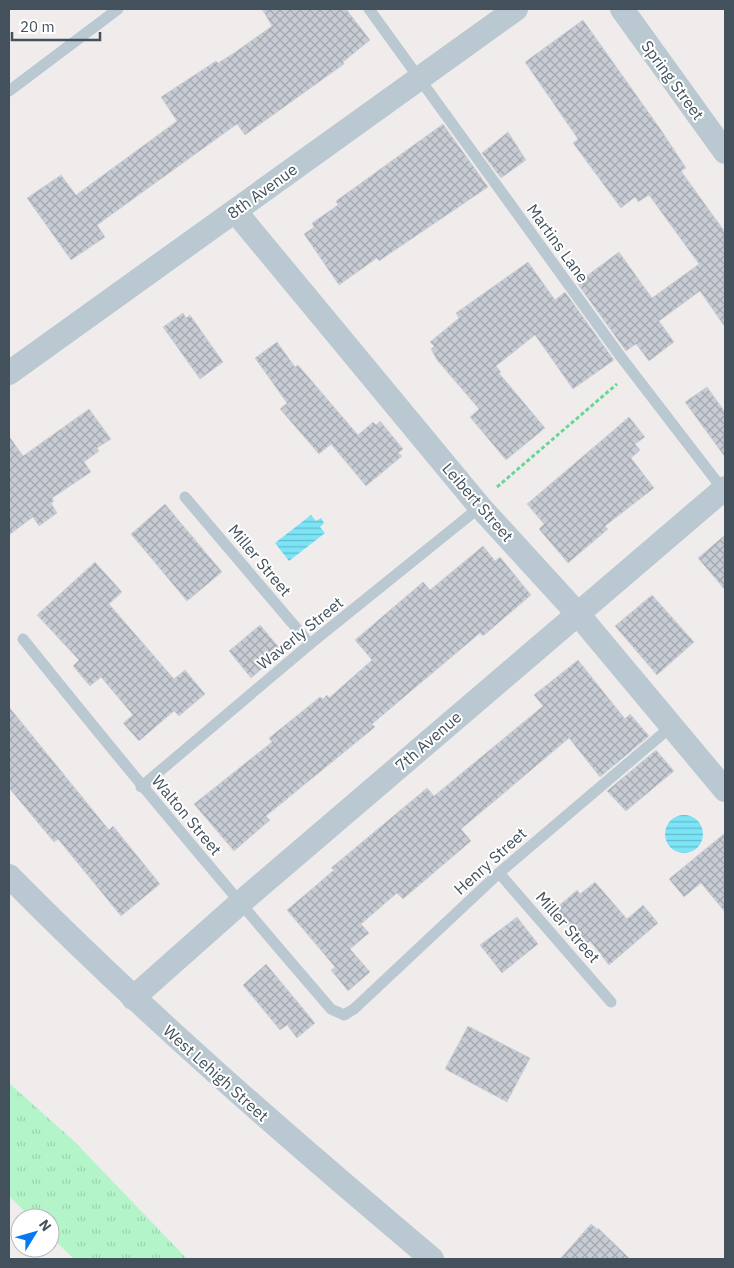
<svg xmlns="http://www.w3.org/2000/svg" width="734" height="1268" viewBox="0 0 734 1268" font-family="'IBM Plex Sans',sans-serif">
<style>
.grass{fill:url(#grass-tufts)}
.water{fill:url(#water-rules)}
.building{fill:url(#building-cross-hatch);stroke:#cfd3d9}
.lines{fill:none;stroke-linecap:round;stroke-linejoin:round}
.path{stroke:#68d699;stroke-width:3;stroke-dasharray:4 2.5;stroke-linecap:butt}
.service{stroke:#bac8d1;stroke-width:11}
.minor{stroke:#bac8d1;stroke-width:24}
.labels{text-anchor:middle;stroke-width:4;stroke-linejoin:round;paint-order:stroke}
.street-label{font-size:16px;fill:#42515c;stroke:#fff}
</style>
<defs>
<pattern id="grass-tufts" width="24" height="20" patternUnits="userSpaceOnUse" patternTransform="scale(1.25)"><rect width="24" height="20" fill="#b4f4c9"/><path d="M3 7l-1-3M5 7V3M7 7l1-3M15 17l-1-3M17 17v-4M19 17l1-3" fill="none" stroke="#9cd3af"/></pattern>
<pattern id="water-rules" width="6" height="5" patternUnits="userSpaceOnUse" patternTransform="scale(1.25)"><rect width="6" height="5" fill="#7be4f6"/><path d="M0 2.5h6" fill="none" stroke="#66bbca"/></pattern>
<pattern id="building-cross-hatch" width="8" height="8" patternUnits="userSpaceOnUse" patternTransform="scale(1.25)"><rect width="8" height="8" fill="#c7cbd3"/><path d="M0 0l8 8M0 8l8-8" fill="none" stroke="#a3a7ae"/></pattern>
</defs>
<rect width="100%" height="100%" fill="#f0ecec"/>
<!-- grass -->
<polygon class="grass" points="9,1083 74,1141 187,1259 74,1259 50,1236 50,1218 31,1218 9,1196"/>
<!-- water -->
<g class="water">
<polygon points="311,515 316,521 321,518 324,523 320,527 325,533 289,561 275,543"/>
<circle cx="684" cy="834" r="19"/>
</g>
<!-- building -->
<g class="building">
<polygon points="262,9 346,9 370,40 343,62 344,64 245,135 237,124 97,225 105,237 71,260 27,198 61,175 76,195 177,121 161,97 216,61 218,63 234,53 272,26"/>
<polygon points="583,20 661,130 686,168 681,171 725,232 725,327 700,291 659,321 674,342 649,361 636,344 626,351 577,283 619,252 652,298 699,264 649,195 638,202 635,197 621,208 573,143 578,139 525,62"/>
<polygon points="443,124 488,187 379,261 377,258 339,285 304,234 314,227 312,223 338,205 336,201"/>
<polygon points="508,132 526,160 501,178 482,153"/>
<polygon points="528,262 555,300 565,292 614,360 573,389 535,335 496,366 501,372 499,373 545,428 506,460 470,417 479,409 437,360 431,349 434,346 430,342 459,318 456,313"/>
<polygon points="183,313 186,318 190,315 223,362 200,379 163,327"/>
<polygon points="277,342 295,367 298,365 358,435 373,422 376,425 380,421 403,449 398,453 402,456 366,486 331,444 319,454 280,409 287,403 255,358"/>
<polygon points="707,387 725,412 725,457 685,402"/>
<polygon points="89,409 111,439 97,448 99,451 84,462 91,472 52,498 54,501 51,503 57,513 39,526 33,517 9,535 9,436 23,456"/>
<polygon points="629,417 645,437 635,444 640,450 631,458 654,488 605,526 608,529 568,563 539,529 544,524 527,504"/>
<polygon points="165,504 222,572 187,601 131,534"/>
<polygon points="725,535 725,590 698,558"/>
<polygon points="483,546 495,561 500,557 531,595 483,636 480,633 372,724 375,727 266,816 270,820 234,851 194,804 272,742 269,738 320,697 323,699 327,695 329,698 372,660 355,640 423,582 430,590"/>
<polygon points="95,562 122,592 109,604 174,679 185,670 205,694 179,716 174,711 139,741 123,723 133,715 101,677 90,686 73,666 79,660 37,615"/>
<polygon points="652,595 694,642 657,675 615,626"/>
<polygon points="260,625 282,651 251,678 229,651"/>
<polygon points="578,660 625,719 630,714 649,736 600,777 569,738 504,793 461,829 471,841 403,899 397,893 361,924 369,933 350,949 370,972 348,991 331,970 335,967 287,910 334,870 331,868 427,788 434,796 543,706 534,695"/>
<polygon points="9,707 109,830 113,826 160,884 121,916 58,839 54,842 9,788"/>
<polygon points="656,750 674,771 626,811 607,791"/>
<polygon points="725,833 725,912 701,883 684,897 669,879"/>
<polygon points="595,882 627,919 643,905 658,923 609,965 590,941 585,946 554,910 577,890 580,894"/>
<polygon points="517,917 538,944 502,973 480,945"/>
<polygon points="266,964 315,1023 297,1038 287,1025 280,1030 243,985"/>
<polygon points="468,1026 530,1058 507,1102 445,1069"/>
<polygon points="591,1224 597,1229 598,1228 630,1259 560,1259"/>
</g>
<g class="lines">
<!-- path -->
<polyline class="path" points="497,487 617,384"/>
<!-- service -->
<g class="service">
<polyline points="369,9 621,357 724,491"/>
<polyline points="9,91 118,9"/>
<polyline points="185,497 310,644"/>
<path d="M23 639C123 764 226 887 331 1009L344 1015 354 1009 499 873 673 725"/>
<polyline points="141,787 310,644 480,507"/>
<polyline points="499,873 611,1002"/>
</g>
<!-- minor -->
<g class="minor">
<polyline points="622,9 725,152"/>
<polyline points="235,211 480,507 577,613 725,790"/>
<polyline points="9,373 516,9"/>
<path d="M9 876C143 1012 286 1136 432 1259"/>
<polyline points="133,998 240,903 725,488"/>
</g>
</g>
<g class="labels">
<!-- street labels -->
<g class="street-label">
<text transform="translate(673 80) rotate(54)" y="6">Spring Street</text>
<text transform="translate(262 191) rotate(-36)" y="6">8th Avenue</text>
<text transform="translate(558 243) rotate(54)" y="6">Martins Lane</text>
<text transform="translate(478 502) rotate(49)" y="6">Leibert Street</text>
<text transform="translate(260 560) rotate(50)" y="6">Miller Street</text>
<text transform="translate(300 633) rotate(-39)" y="6">Waverly Street</text>
<text transform="translate(428 741) rotate(-41)" y="6">7th Avenue</text>
<text transform="translate(187 815) rotate(50)" y="6">Walton Street</text>
<text transform="translate(490 861) rotate(-42)" y="6">Henry Street</text>
<text transform="translate(568 927) rotate(49)" y="6">Miller Street</text>
<text transform="translate(216 1073) rotate(42)" y="6">West Lehigh Street</text>
</g>
</g>
<!-- border -->
<rect width="734" height="1268" fill="none" stroke="#42515c" stroke-width="20"/>
<!-- north arrow -->
<g transform="translate(35 1233) rotate(53)"><circle r="24" fill="#ffffff" stroke="#b3b9be"/>
<path d="M0-4L9 19L0 12L-9 19Z" fill="#0379f3"/>
<text y="-8" font-size="14" font-weight="bold" text-anchor="middle" fill="#42515c">N</text>
</g>
<!-- scale -->
<path d="M12 32v8h88v-8" fill="none" stroke="#42515c" stroke-width="2.5"/>
<text x="20" y="32" font-size="15" fill="#42515c" stroke="#ffffff" stroke-width="4" paint-order="stroke">20 m</text>
</svg>
